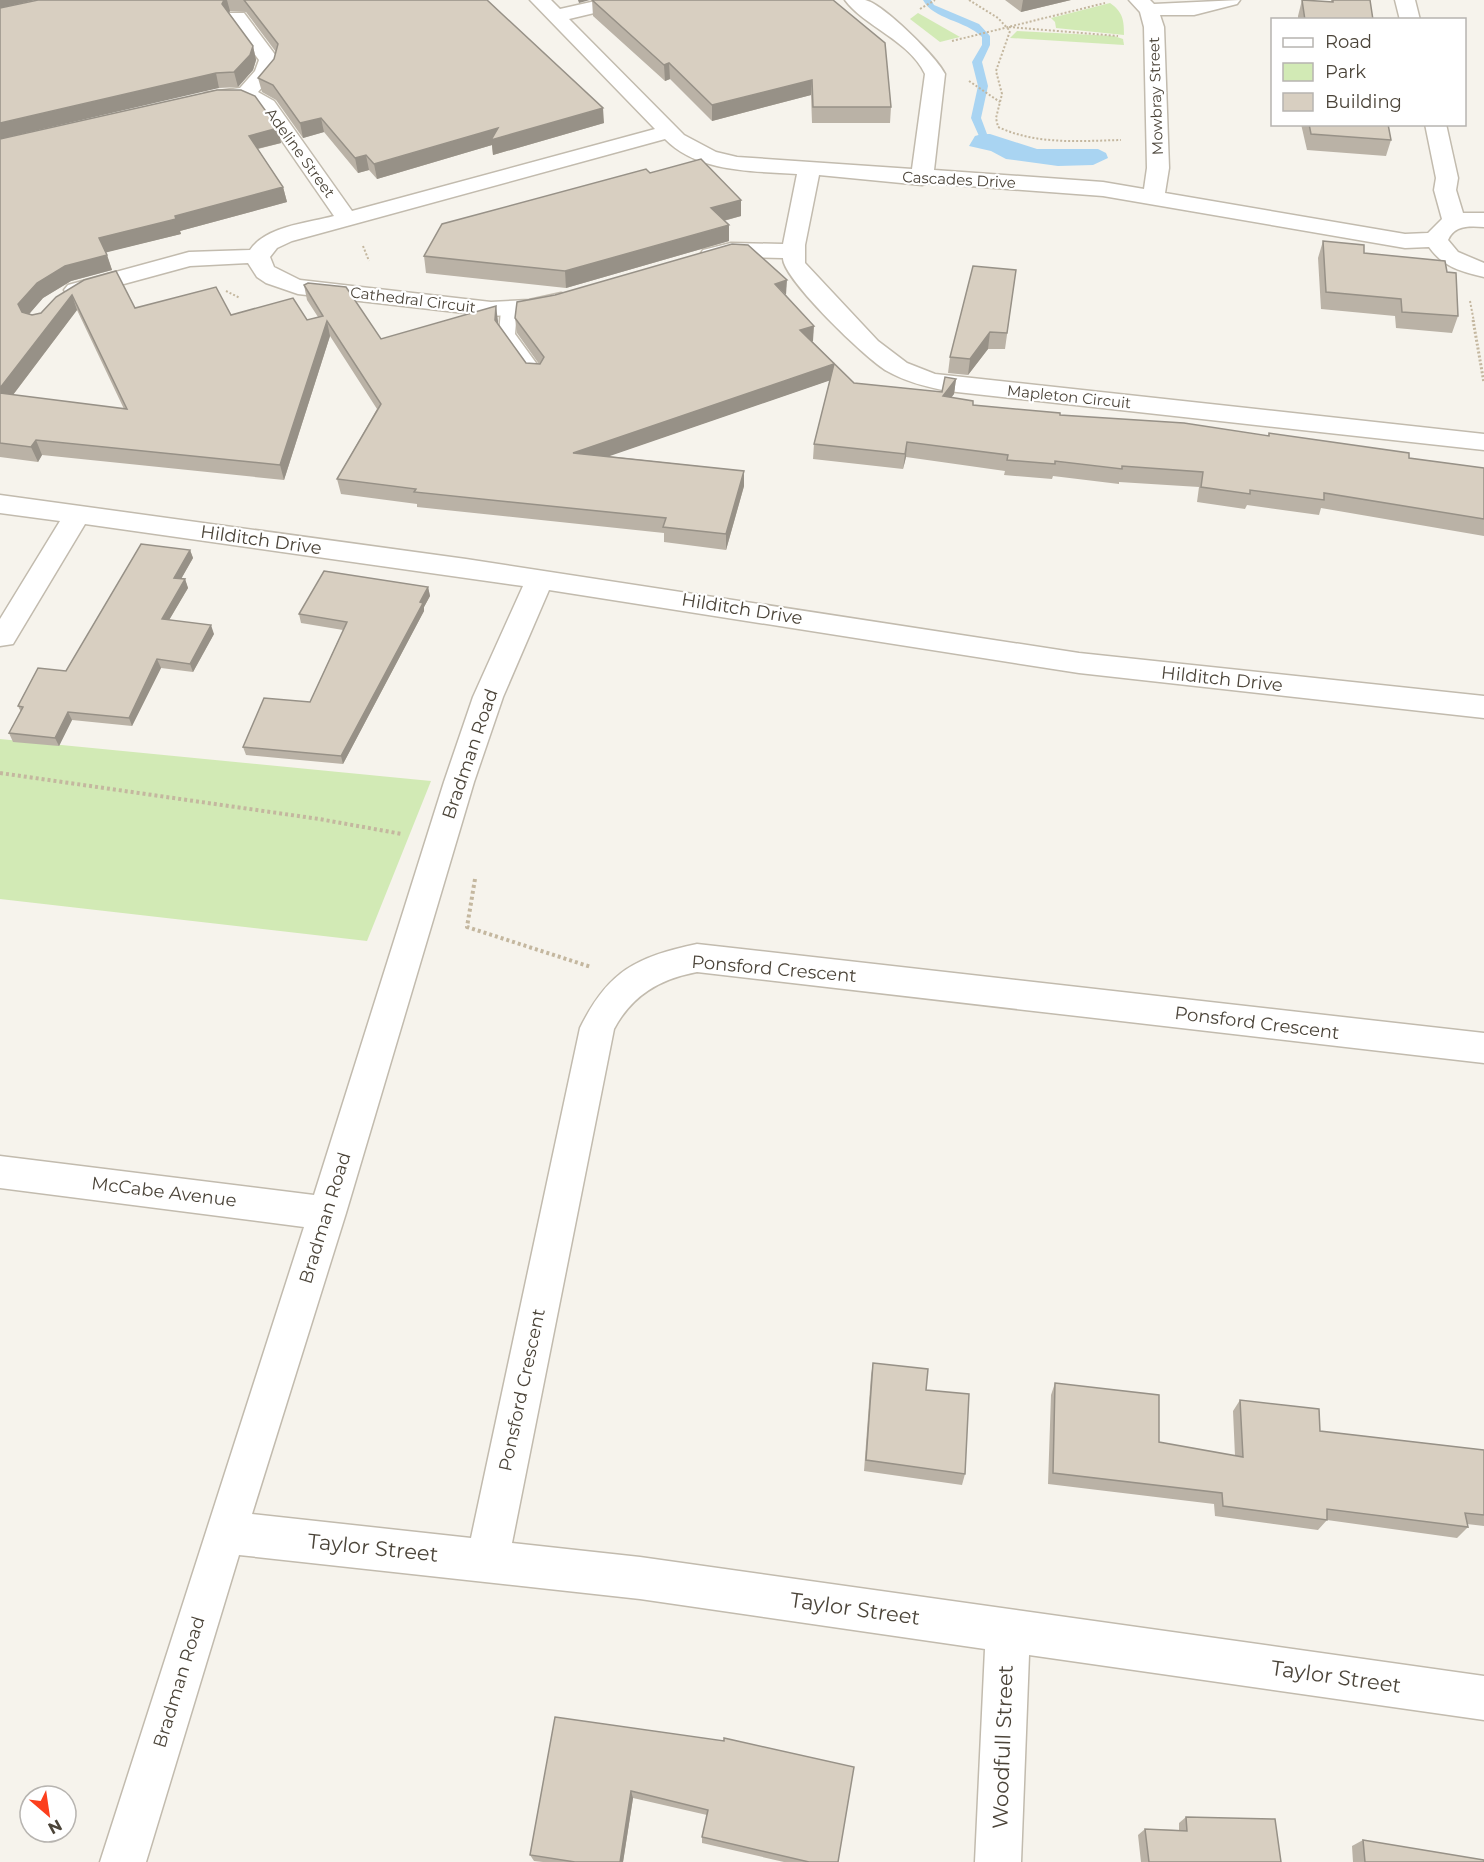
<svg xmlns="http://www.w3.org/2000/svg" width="1484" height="1862" viewBox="0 0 1484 1862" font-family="Montserrat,sans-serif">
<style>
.green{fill:#d2eab5}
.water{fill:#a9d4f2}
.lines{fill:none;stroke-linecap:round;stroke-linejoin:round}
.stream{fill:#a9d4f2;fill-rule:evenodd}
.lane-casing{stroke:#c2bbae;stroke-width:3}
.street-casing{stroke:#c2bbae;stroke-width:3}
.path-far2{stroke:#c4b79f;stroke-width:2;stroke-dasharray:2 2;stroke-linecap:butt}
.path-far1{stroke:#c4b79f;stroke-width:3;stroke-dasharray:2 2;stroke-linecap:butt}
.path{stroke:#c4b79f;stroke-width:4;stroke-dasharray:3 3;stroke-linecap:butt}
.lane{fill:#fff;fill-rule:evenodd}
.street{fill:#fff;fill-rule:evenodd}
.wall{fill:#bab2a6;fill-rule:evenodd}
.shaded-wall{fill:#979187}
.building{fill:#d8cfc1;stroke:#979187;stroke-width:1.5}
.labels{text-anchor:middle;stroke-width:4.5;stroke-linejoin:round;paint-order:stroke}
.far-street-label{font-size:15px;fill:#4b4439;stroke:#fff}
.street-label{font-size:18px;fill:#4b4439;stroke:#fff}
.near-street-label{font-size:21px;fill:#4b4439;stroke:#fff}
</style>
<rect width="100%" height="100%" fill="#f6f3ec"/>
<!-- green -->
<g class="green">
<path d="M1110 3C1123 12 1124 20 1124 35L1056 28 1055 22 1051 18Z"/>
<polygon points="918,13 960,37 940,42 910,19"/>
<polygon points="1017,31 1114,36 1123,39 1124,45 1010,38"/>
<polygon points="0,739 431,781 367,941 0,899"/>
</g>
<!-- water -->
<polygon class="water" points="982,134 990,134 1037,149 1098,149 1106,153 1108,158 1093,165 1058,166 1006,159 991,151 969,146 975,136"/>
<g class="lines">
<!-- stream -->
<path class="stream" d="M923 0H931L934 5 979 24 990 36V45L982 62 988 86 981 118 987 134 985 136H979L971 118 978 86 972 62 982 45V37C965 20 934 20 923 0Z"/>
<defs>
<polygon id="lane" points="509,305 517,310 515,334 544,374 542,377 530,377 499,334 501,310"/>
<g id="street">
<path d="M530 0H551L560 9 600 0H635L632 4 569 19 684 135 716 152 737 157 912 169 925 74C910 41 864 26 845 0 852 0 859 0 865 0 882 3 937 57 945 74L934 170 1103 182 1144 189 1147 168 1144 27 1140 12 1129 0H1150L1154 4 1240 0 1237 4 1194 15H1160L1164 27 1169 168 1165 193 1405 234 1428 233 1442 219 1434 190 1436 178 1425 124H1446L1458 178 1456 190 1463 213H1484V227C1470 226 1454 225 1448 240L1458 252 1484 263V277C1462 272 1443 267 1429 247L1405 248 1103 196 928 183 922 185 819 175 805 245V263L878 341 907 363 935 374 1484 434V450L948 391C927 387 906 382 887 371 867 360 782 278 783 258L731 257 711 262 703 260 700 255 703 250 731 243 783 244 797 174C754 171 698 173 665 139L292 241 277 248 270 257 274 267 300 280 491 302 529 300 561 293 569 295 573 300 569 305 529 314 491 316 298 294 266 283 257 277 248 263 190 266 76 297 68 295 64 290 68 285 189 252 250 250C266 226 308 223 334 216L260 109C238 95 226 107 205 101L202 97 205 93 240 88 255 71 259 60 227 17 230 13H244L279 60 275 72 258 92 274 101 352 211 655 129Z"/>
<polygon points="1395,0 1415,0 1420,20 1400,20"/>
<path d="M0 495 466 559 1079 653 1484 696V718L1079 673 549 590 503 697 474 782 346 1213 252 1514 471 1538 580 1028C608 971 636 957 697 944L1484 1033V1063L697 972C660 979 632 995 614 1029L512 1543 640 1557 1484 1676V1720L1029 1655 1021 1862H975L985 1649 640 1599 239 1555 146 1862H100L304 1227 0 1188V1156L314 1195 444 782 473 697 523 586 85 524 13 644 0 646V619L60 521 0 513Z"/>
</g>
</defs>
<!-- lane casing -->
<use href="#lane" class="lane-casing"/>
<!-- street casing -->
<use href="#street" class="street-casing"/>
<!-- path-far2 -->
<g class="path-far2">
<path d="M969 0 998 18 1010 31 996 71 1002 94 996 118 998 127C1037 145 1079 141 1121 140"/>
<polyline points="920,9 935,0"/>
<polyline points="1009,27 1118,36"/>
<polyline points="952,41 1105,3"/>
<polyline points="969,81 1000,102"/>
<polyline points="363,246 369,261"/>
<polyline points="226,291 240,298"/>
<polyline points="1470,301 1474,322"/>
</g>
<!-- path-far1 -->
<polyline class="path-far1" points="1473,320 1484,383"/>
<!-- path -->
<g class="path">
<polyline points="0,773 319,819 402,834"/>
<polyline points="475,879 467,927 591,967"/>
</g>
<!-- lane -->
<use href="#lane" class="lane"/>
<!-- street -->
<use href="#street" class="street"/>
</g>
<!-- wall -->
<g class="wall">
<polygon points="38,0 487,0 604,123 493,155 492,145 377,179 369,170 358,173 324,132 303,138 276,100 262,92 258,78 274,59 276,52 246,12 230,11 229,13 253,46 256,60 253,70 238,87 219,88"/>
<polygon points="592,0 891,107 890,123 812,123 811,95 712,121 670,79 665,81 593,16"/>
<polygon points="1005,0 1071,0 1021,12"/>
<polygon points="1302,0 1331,2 1331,0 1370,0 1373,20 1298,20 1298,16"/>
<polygon points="1301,124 1388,124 1391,140 1386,156 1307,150"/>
<path d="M278 128 281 143 258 149 283 187 287 202 180 231 181 234 106 252 112 270 71 281 43 298 29 314 32 315 41 313 84 280 135 308 307 320 318 317 307 300 304 285 381 339 498 321V324L526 363 539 364 517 333 515 318 786 295 813 341H812L854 383 942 392 956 379 954 394 951 397 973 405 1060 415 1268 436 1269 433 1409 458 1484 468V536L1321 508 1319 515 1247 505 1245 509 1197 502 1199 487 1119 482V484L1053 476 1052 479 1004 475 1005 471 906 457 903 469 813 459 814 444 830 380 608 456 744 471V486L726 550 664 542V533L417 507V504L341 494 337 479 377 409 330 336 284 480 42 455 38 462 0 457V139ZM77 310 124 409 13 395Z"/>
<polygon points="650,173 741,200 741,216 724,221 729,241 566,288 426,273 424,256"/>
<polygon points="1323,241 1364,253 1447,272 1458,316 1452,333 1396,328 1395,316 1321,309 1318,258"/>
<polygon points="1016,270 1005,349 988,349 968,375 948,373 950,357"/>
<polygon points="190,550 193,558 181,579 185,579 188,588 169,620 214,634 193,672 161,668 132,726 72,720 59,746 13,742 9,733 21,712 18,706 66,671"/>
<polygon points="428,587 430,596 424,607 424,611 343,764 246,755 243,747 310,702 343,630 301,623 299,614"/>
<polygon points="873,1363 926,1390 965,1474 962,1485 864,1471 871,1375"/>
<polygon points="1055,1383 1159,1442 1235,1456 1233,1411 1240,1400 1320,1431 1484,1450 1484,1526 1467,1524 1468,1527 1457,1538 1327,1520 1318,1530 1215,1516 1214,1504 1048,1484 1051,1395"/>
<polygon points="555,1717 838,1862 784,1862 702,1843 702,1837 707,1815 633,1798 623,1862 543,1862 534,1861 530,1855"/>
<polygon points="1186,1817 1281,1862 1141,1862 1138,1835 1145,1829 1179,1830 1179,1823"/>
<polygon points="1363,1840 1484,1862 1353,1862 1352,1846"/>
</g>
<!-- shaded-wall -->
<g class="shaded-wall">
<polygon points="0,0 36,0 0,8"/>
<polygon points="224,0 227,0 230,11 225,18 222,4"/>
<polygon points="578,0 590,0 579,3"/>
<polygon points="1023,0 1071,0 1021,12"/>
<polygon points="253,46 256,60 253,70 238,87 234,72"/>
<polygon points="669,63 670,79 665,81 664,65"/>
<polygon points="216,73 219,88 0,139 0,123"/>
<polygon points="812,80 811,95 712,121 712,105"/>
<polygon points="603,108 604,123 493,155 492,145 377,179 374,164 498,128"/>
<polygon points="321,118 324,132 303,138 300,123"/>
<polygon points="278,128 281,143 252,150 249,136"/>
<polygon points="366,155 369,170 358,173 355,158"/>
<polygon points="283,187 287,202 180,231 181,234 104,253 99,238 175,216"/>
<polygon points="741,200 741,216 711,224 711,208"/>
<polygon points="729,225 729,241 566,288 565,271"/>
<polygon points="107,255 112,270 71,281 43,298 24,320 18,304 37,283 65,266"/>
<polygon points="787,280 786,295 775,284"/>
<polygon points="72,295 77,310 3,408 0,402 0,388"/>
<polygon points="496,306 498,321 497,335 495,320"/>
<polygon points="327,321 330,336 284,480 280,465"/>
<polygon points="814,326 813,341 800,345 800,330"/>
<polygon points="990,332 988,349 968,375 970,359"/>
<polygon points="834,364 834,379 575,468 573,453"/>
<polygon points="956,379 954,394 941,411 943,396"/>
<polygon points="36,440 42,455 38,462 31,447"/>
<polygon points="907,442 906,457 903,469 905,454"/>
<polygon points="744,471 744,486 726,550 726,534"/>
<polygon points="190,550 193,558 177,586 174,578"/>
<polygon points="185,579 188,588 165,627 162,619"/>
<polygon points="428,587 430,596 424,607 424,611 343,764 341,756"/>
<polygon points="211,625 214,634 193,672 190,664"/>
<polygon points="157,659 161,668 132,726 129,718"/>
<polygon points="68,712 72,720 59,746 55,738"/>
<polygon points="631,1791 633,1798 623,1862 620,1862"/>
</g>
<!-- building -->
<g class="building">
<polygon points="38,0 224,0 222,4 253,46 250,55 234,72 216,73 0,123 0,8"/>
<polygon points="244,0 487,0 603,108 491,140 498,128 374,164 366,155 355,158 321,118 300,123 273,85 258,78 274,59 278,44"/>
<polygon points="592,0 833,0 885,43 891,107 813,107 812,80 712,105 669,63 664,65"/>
<polygon points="1302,0 1333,2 1333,0 1370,0 1373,20 1305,20"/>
<polygon points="217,90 241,90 255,96 278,128 249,136 283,187 175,216 176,219 99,238 107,255 65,266 37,283 18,304 22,312 32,315 41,313 56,297 84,280 116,271 135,308 216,287 231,315 293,298 307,320 323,316 304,285 308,283 346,287 381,339 496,306 495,320 526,363 540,364 544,357 515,318 517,302 555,295 732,244 748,245 787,280 775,284 814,326 800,330 854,383 942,392 945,377 956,379 943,396 973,401 973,405 1060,413 1060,415 1184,423 1269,436 1269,433 1409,453 1409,458 1484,468 1484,519 1324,493 1324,500 1250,490 1250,494 1201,487 1203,472 1122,466 1122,469 1055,461 1055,464 1007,460 1008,455 907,442 905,454 814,444 834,364 573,453 744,471 726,534 663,527 666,518 414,492 416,489 337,479 381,404 327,321 280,465 36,440 31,447 0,443 0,393 127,409 72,295 0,388 0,139"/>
<polygon points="1309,124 1388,124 1391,140 1311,134"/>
<polygon points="701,159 741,200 711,208 729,225 565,271 424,256 442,224 646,169 650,173"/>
<polygon points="1323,241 1364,245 1364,253 1445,261 1447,272 1456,273 1458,316 1402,312 1401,299 1326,292"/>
<polygon points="973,266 1016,270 1007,333 990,332 970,359 950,357"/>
<polygon points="141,544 190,550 174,578 185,579 162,619 211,625 190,664 157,659 129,718 68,712 55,738 9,733 23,707 18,706 38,668 66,671"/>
<polygon points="324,571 428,587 420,602 423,603 341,756 243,747 264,698 310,702 347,622 299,614"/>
<polygon points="873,1363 928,1369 926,1390 969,1394 965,1474 866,1460"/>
<polygon points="1055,1383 1159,1395 1159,1442 1243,1457 1240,1400 1319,1409 1320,1431 1484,1450 1484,1515 1465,1513 1468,1527 1327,1509 1327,1520 1223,1506 1222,1493 1053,1473"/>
<polygon points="555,1717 724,1741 724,1738 854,1767 838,1862 809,1862 702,1837 708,1810 631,1791 620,1862 575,1862 530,1855"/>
<polygon points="1186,1817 1275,1819 1281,1862 1149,1862 1145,1829 1187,1831"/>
<polygon points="1363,1840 1484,1860 1484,1862 1365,1862"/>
</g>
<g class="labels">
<!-- far-street labels -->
<g class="far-street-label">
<text transform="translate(1156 96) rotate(-92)" y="5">Mowbray Street</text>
<text transform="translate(300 153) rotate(54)" y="5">Adeline Street</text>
<text transform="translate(959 180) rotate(3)" y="5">Cascades Drive</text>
<text transform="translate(413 300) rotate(7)" y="5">Cathedral Circuit</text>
<text transform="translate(1069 397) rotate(6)" y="5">Mapleton Circuit</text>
</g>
<!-- street labels -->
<g class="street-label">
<text transform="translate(261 540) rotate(8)" y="6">Hilditch Drive</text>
<text transform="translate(742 609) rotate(9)" y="6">Hilditch Drive</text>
<text transform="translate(1222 679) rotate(6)" y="6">Hilditch Drive</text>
<text transform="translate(470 754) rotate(-71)" y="6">Bradman Road</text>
<text transform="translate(774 969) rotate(5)" y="6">Ponsford Crescent</text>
<text transform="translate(1257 1023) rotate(7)" y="6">Ponsford Crescent</text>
<text transform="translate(164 1192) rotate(7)" y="6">McCabe Avenue</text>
<text transform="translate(325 1218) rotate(-73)" y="6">Bradman Road</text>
<text transform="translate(522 1390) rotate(-78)" y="6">Ponsford Crescent</text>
<text transform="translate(179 1682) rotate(-73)" y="6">Bradman Road</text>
</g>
<!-- near-street labels -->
<g class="near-street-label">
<text transform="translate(373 1548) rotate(6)" y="7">Taylor Street</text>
<text transform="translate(855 1609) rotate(8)" y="7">Taylor Street</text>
<text transform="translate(1336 1677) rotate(8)" y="7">Taylor Street</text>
<text transform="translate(1003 1747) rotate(-88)" y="7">Woodfull Street</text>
</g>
</g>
<!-- legend -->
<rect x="1271" y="18" width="195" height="108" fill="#ffffff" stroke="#b7b4b0" stroke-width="1.5"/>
<rect x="1283" y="38" width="30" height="9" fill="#ffffff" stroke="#b7b4b0" stroke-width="1.5"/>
<text x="1325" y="48" font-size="18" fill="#4b4439">Road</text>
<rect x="1283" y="63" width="30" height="18" fill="#d2eab5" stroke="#b7b4b0" stroke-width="1.5"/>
<text x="1325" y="78" font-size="18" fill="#4b4439">Park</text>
<rect x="1283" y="93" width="30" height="18" fill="#d8cfc1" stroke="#b7b4b0" stroke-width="1.5"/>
<text x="1325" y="108" font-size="18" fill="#4b4439">Building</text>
<!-- north arrow -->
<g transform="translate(48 1814) rotate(151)"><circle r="28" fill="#ffffff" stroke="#b7b4b0" stroke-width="1.5"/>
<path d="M0-4.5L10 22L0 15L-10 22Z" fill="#fc3f1d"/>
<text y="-9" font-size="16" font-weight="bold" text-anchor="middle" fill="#4b4439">N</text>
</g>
</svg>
